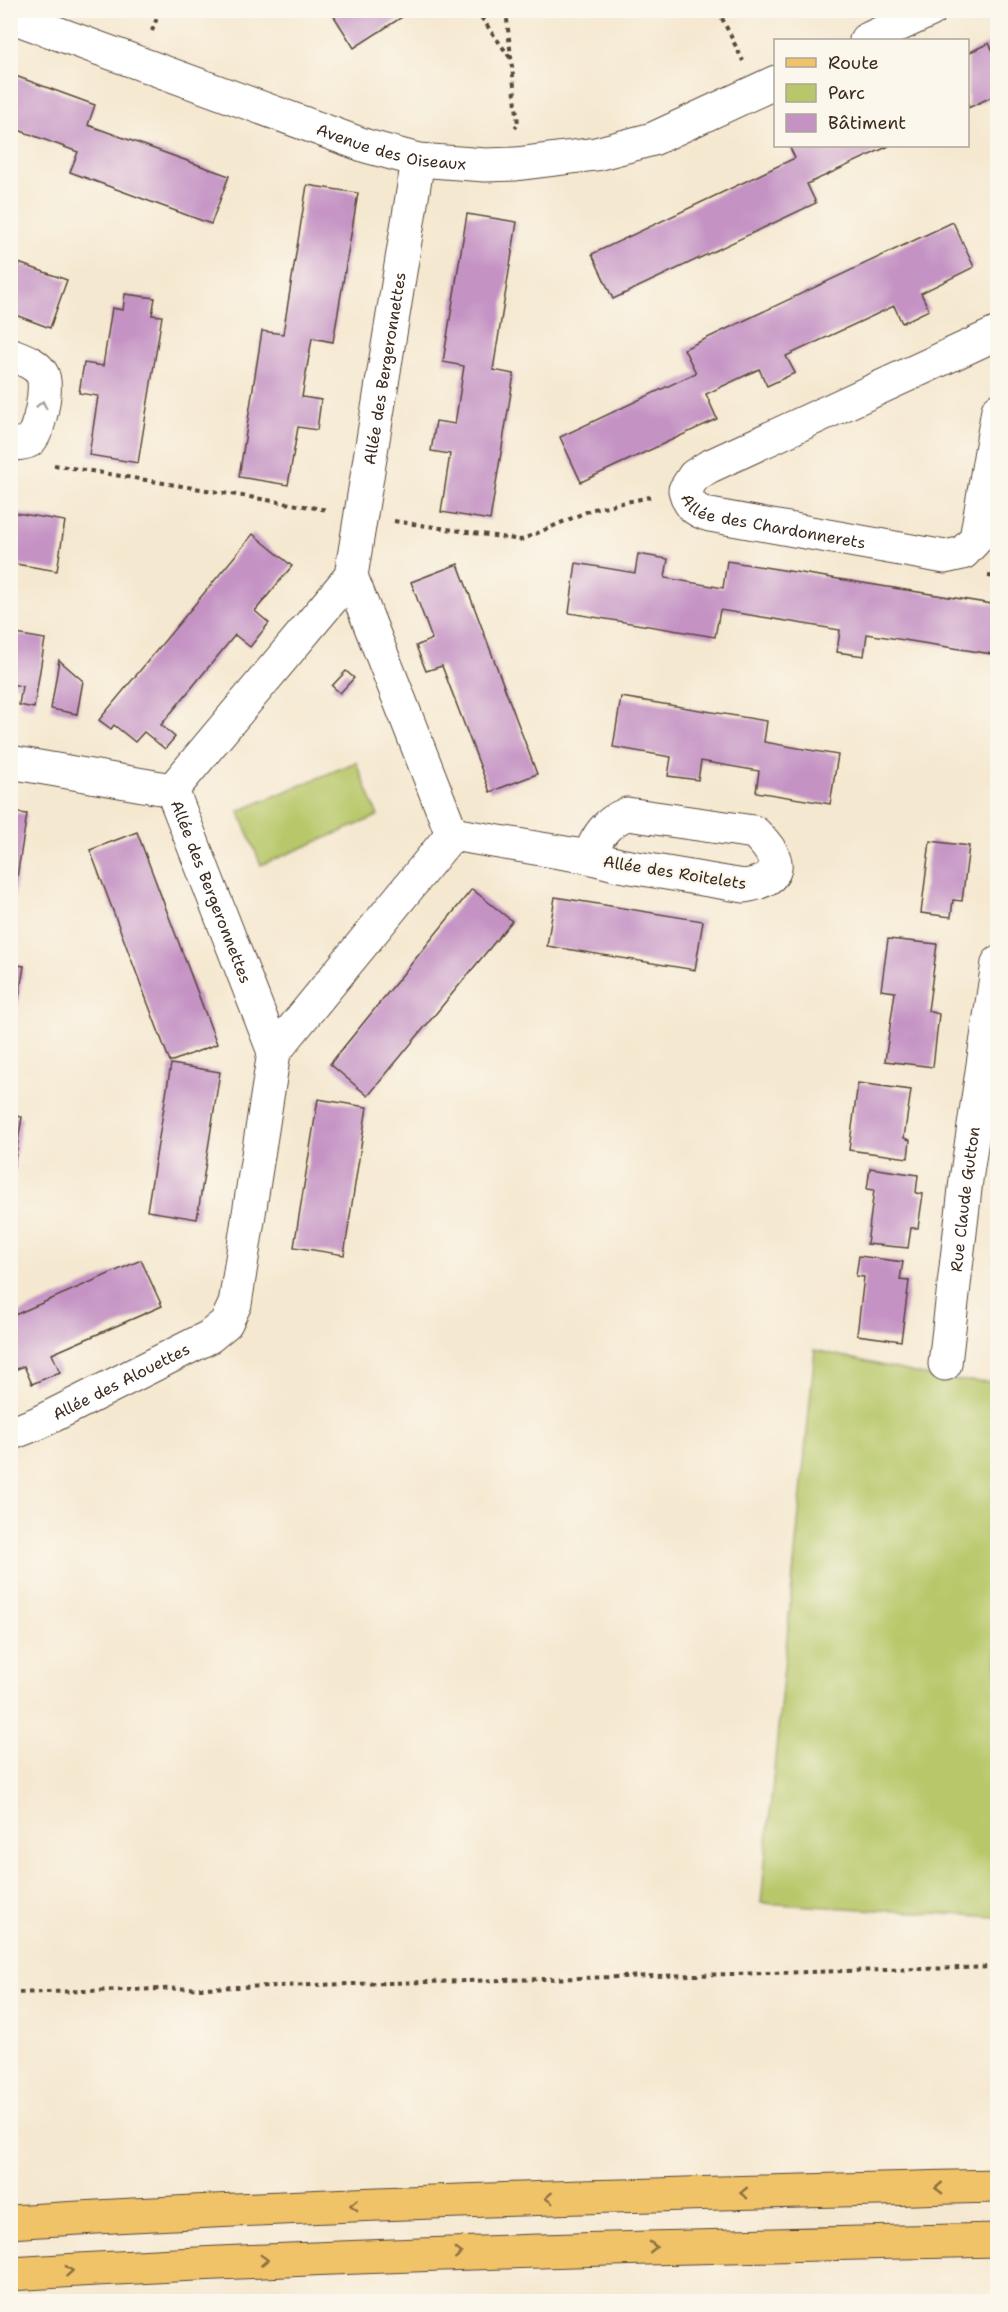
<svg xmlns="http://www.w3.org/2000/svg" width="1008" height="2312" viewBox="0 0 1008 2312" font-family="'Shantell Sans',sans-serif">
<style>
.green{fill:#b8c769;stroke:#7a7844;stroke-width:1.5}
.building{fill:#c493c4}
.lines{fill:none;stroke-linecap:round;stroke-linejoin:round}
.minor-casing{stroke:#574639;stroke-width:35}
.primary-casing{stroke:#574639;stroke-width:35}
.path{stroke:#574639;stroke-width:4;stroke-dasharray:4.5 4.5;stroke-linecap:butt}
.minor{stroke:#fff;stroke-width:33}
.primary{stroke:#f0c369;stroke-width:33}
.oneway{stroke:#a79f9a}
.oneway2{stroke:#8c6f40}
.labels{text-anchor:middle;stroke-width:4.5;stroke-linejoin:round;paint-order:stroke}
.street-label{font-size:16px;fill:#3b2a1e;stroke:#fbf7ec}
</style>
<rect width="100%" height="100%" fill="#fbf7ec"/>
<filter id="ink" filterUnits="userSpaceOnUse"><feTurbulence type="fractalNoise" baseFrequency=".0167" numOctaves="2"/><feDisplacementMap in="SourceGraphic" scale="12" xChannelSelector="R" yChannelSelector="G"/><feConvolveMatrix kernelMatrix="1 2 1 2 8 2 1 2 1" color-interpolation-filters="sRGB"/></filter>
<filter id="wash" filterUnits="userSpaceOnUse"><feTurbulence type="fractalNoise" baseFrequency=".008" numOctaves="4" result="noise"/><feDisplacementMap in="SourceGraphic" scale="24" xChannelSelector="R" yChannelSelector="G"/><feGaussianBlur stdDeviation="1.35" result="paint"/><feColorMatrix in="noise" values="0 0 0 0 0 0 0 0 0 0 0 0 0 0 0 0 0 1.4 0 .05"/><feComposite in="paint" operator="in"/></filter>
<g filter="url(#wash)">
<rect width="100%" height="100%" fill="#f5e8d0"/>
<!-- green -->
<g class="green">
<polygon points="356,762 378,816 261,865 239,811"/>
<polygon points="815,1350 946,1380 997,1382 997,1917 761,1903"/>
</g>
<g id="blocks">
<!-- building -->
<g class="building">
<polygon points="330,10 413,10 354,48"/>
<polygon points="989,43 998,61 998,94 968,108 968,53"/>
<polygon points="10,74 95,105 88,125 229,176 211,224 70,172 78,152 10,127"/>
<polygon points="789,146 889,146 807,184 816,203 613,299 592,254 795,158"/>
<polygon points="307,185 358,193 333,342 312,338 302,397 321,400 317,430 298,427 288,485 239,477 262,331 283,334"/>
<polygon points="467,214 517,222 493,370 514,374 490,520 441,512 450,454 431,451 436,421 455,424 464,366 443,362"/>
<polygon points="953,222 974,267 921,293 929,310 902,323 894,306 786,356 795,373 767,386 759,369 706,394 717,419 581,482 560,437 696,373 684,349"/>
<polygon points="10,260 67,280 50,328 10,313"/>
<polygon points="125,294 155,298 152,315 162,316 138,463 89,455 98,396 79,393 84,363 103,366 112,308 123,310"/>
<polygon points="10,512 65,521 57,571 10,563"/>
<polygon points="253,534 292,566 255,611 269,623 250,647 235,635 161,725 175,737 165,749 144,732 135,742 114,725 111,729 99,720"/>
<polygon points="638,554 668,559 665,578 723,588 727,561 998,605 998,655 867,634 864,656 837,652 840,630 720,610 715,637 569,613 576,563 635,573"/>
<polygon points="458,564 537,774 490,792 442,666 426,671 416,646 432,639 411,582"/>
<polygon points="10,633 45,639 34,708 19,705 22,686 10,684"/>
<polygon points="59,660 83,681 77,714 51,709"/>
<polygon points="346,671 354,678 340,693 332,686"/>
<polygon points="621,697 767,721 764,742 838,755 830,804 756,792 759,771 701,761 698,780 668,776 671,757 613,747"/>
<polygon points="10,812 27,814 12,909 10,909"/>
<polygon points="137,832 217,1044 170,1062 90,850"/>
<polygon points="930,841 969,846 962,901 953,900 951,917 921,913"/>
<polygon points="472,889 512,921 368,1096 330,1064"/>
<polygon points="555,897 703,921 695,970 547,946"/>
<polygon points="888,939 937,944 928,1011 939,1014 933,1067 885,1061 895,992 881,990"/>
<polygon points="10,964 24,966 12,1041 10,1040"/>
<polygon points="171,1064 220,1072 197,1219 147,1211"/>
<polygon points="858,1083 911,1090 904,1138 910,1140 908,1158 849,1150"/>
<polygon points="318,1099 367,1107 344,1255 294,1247"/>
<polygon points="10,1115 22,1117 12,1178 10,1178"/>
<polygon points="870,1168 918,1175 916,1193 923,1194 918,1228 911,1228 908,1248 867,1244 874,1190 867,1189"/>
<polygon points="996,1228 998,1228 998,1264 993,1263"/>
<polygon points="859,1256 903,1262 900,1280 909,1281 901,1341 857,1335 864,1277 856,1276"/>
<polygon points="141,1260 162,1306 52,1354 60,1372 32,1384 24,1366 10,1372 10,1317"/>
</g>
</g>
</g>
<g filter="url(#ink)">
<use href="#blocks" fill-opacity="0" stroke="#574639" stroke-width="1.5"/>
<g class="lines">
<defs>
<g id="minor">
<path id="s1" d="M10 16 366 146 418 160 485 165 516 164 596 154 653 139 776 82"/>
<polyline points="866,40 931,10"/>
<path id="s2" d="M998 333 708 467 694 476 685 490C689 506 695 511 710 515L945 557 963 553 976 539 998 410"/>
<path d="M10 354C22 359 36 363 42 374 49 384 39 435 29 441 24 444 16 444 10 444"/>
<path id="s3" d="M351 576 172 790 274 1052 452 834 351 576 418 160"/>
<polyline points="10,762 172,790"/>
<path d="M452 834 589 857 619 865 744 886C787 879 781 857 754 832L627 814C606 822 597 836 589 857"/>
<path id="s4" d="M945 1364 966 1180 998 963"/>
<path id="s5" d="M10 1434 38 1423 209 1337 226 1323 235 1304 274 1052"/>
</g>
<g id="primary">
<path d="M10 2222C339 2202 668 2194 998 2186"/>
<path d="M10 2274C339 2254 668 2247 998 2240"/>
</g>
</defs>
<!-- minor casing -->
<use href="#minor" class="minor-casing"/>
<!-- primary casing -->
<use href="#primary" class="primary-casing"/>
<!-- path -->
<g class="path">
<polyline points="476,10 511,59"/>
<polyline points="506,10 518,124 515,128"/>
<polyline points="718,10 743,61"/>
<polyline points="152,31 160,10"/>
<polyline points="54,465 328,510"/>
<polyline points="394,521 521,540 593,509 650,497"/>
<polyline points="988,576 998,577"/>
<polyline points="10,1993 998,1967"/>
<polyline points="670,2302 727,2299 998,2301"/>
</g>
<!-- minor -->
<use href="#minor" class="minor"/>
<!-- primary -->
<use href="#primary" class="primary"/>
</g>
<!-- one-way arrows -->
<defs><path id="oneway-chevron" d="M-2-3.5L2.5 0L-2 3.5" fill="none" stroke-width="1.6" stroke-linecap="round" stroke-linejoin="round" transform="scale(1.5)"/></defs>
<use class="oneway" href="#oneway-chevron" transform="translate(42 405) rotate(-78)"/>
<g class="oneway2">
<use href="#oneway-chevron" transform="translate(939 2188) rotate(179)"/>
<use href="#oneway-chevron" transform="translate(744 2193) rotate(179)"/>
<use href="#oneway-chevron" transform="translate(549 2198) rotate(178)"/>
<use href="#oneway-chevron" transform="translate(354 2205) rotate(178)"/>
<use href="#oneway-chevron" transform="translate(653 2247) rotate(-1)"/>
<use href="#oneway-chevron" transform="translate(458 2253) rotate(-2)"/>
<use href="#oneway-chevron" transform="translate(264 2260) rotate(-2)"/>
<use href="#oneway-chevron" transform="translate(69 2271) rotate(-4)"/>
</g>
</g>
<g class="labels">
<!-- street labels -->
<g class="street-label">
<text dy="6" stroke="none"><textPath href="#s1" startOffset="404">Avenue des Oiseaux</textPath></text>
<text dy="6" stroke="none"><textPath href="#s3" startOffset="1329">Allée des Bergeronnettes</textPath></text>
<text dy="6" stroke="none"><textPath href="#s2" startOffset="453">Allée des Chardonnerets</textPath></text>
<text transform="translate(675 872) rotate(9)" y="6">Allée des Roitelets</text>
<text dy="6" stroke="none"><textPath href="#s3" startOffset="388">Allée des Bergeronnettes</textPath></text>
<text dy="6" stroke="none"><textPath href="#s4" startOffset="166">Rue Claude Gutton</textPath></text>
<text dy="6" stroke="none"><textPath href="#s5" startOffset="123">Allée des Alouettes</textPath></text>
</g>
</g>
<!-- margin -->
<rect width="1008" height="2312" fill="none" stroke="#fbf7ec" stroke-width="36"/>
<!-- legend -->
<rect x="774" y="39" width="195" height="108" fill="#fbf7ec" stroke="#aea59a" stroke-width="1.5"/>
<rect x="786" y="58" width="30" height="9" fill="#f0c369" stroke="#aea59a" stroke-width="1.5"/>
<text x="828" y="69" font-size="18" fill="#3b2a1e">Route</text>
<rect x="786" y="84" width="30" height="18" fill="#b8c769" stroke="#aea59a" stroke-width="1.5"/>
<text x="828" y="99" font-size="18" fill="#3b2a1e">Parc</text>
<rect x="786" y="114" width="30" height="18" fill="#c493c4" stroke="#aea59a" stroke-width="1.5"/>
<text x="828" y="129" font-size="18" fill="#3b2a1e">Bâtiment</text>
</svg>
